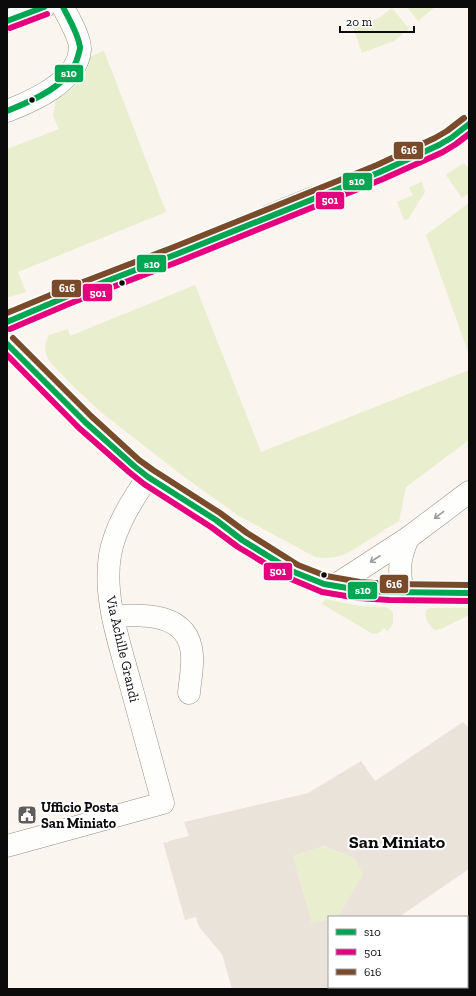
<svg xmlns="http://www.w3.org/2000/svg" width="476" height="996" viewBox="0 0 476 996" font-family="'Zilla Slab',serif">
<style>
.green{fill:#e8eece}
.plaza{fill:#eae3da}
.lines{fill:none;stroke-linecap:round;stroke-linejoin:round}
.minor-tunnel{stroke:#d6d2cc;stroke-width:22;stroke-dasharray:22 11;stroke-linecap:butt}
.minor-casing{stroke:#93908d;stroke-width:23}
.minor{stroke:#fefefc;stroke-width:22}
.bus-1-casing{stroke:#fff;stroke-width:9}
.bus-2-casing{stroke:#fff;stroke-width:9}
.bus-3-casing{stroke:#fff;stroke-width:9}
.bus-1{stroke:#00a651;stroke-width:6}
.bus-2{stroke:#e5007d;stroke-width:6}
.bus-3{stroke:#7a4b2a;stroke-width:6}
.oneway{stroke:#9d9d9c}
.bus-dot{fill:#0b0b0b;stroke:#fff;stroke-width:1.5}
.labels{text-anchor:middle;stroke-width:4;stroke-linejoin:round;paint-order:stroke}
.street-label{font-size:14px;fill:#0b0b0b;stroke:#fff}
.poi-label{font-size:14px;font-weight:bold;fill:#0b0b0b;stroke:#fff;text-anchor:start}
.district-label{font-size:18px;font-weight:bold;fill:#0b0b0b;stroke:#fff}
.line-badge{stroke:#fff;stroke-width:1.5}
.badge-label{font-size:11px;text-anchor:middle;font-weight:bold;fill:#fff}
</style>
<rect width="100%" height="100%" fill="#faf5ee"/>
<!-- green -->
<g class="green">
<polygon points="407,7 435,7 418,21"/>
<polygon points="392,8 409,29 394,41 362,53 353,27 379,18"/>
<path d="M104 51 166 212 18 272 26 292 9 297H7V149L59 129 53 116 56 99C75 88 87 80 90 57Z"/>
<polygon points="464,163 469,169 469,193 462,198 446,175"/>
<polygon points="422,182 425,192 408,219 404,220 397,202 413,195 409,187"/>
<polygon points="469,203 469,354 426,235"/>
<polygon points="195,285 261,452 469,370 469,440 406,487 399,521 346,554 335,557 325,558 315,557 239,516 179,473 102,413 74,387 51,363 47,357 45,349 46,342 49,335 68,329 70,336"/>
<path d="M325 599 359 606 385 607 390 609 393 613V623L388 631 384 628C380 632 377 635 371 633L322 604Z"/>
<path d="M431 608H469V615L443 628 435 630C428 625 423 616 427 609Z"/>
<polygon points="322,846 354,858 364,874 338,917 329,917 329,919 312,923 293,856"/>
</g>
<!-- plaza -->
<polygon class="plaza" points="463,722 469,728 469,869 399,917 338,917 363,874 354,858 323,846 293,856 312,923 329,919 329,987 337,987 337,989 232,989 222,954 199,927 196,917 185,920 163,842 166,843 169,841 189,836 184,822 308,793 361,761 375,781"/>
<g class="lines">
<!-- minor-tunnel -->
<g class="minor-tunnel">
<polyline points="451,138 469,124"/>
<polyline points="313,198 380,172"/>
<polyline points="189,249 269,216"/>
</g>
<defs>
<g id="minor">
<polyline points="7,21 44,7"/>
<path d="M7 111C33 101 77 82 80 50 81 39 68 17 63 7"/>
<polyline points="380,172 429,150 451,138"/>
<polyline points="269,216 313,198"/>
<polyline points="7,322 68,296 189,249"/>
<polyline points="7,344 85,422 134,466 148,477 216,520 242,540 294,572 305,577 324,584 359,590 389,592 469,593"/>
<polyline points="334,586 408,538 469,492"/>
<path d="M404 592C397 571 400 557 408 538"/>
<path d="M113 616C145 614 189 613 192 655 193 667 190 681 189 693"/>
<path d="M7 846 163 803C152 764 142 725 131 686 120 645 103 598 110 555 115 527 132 500 148 477"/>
</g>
</defs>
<!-- minor casing -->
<use href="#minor" class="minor-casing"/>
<!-- minor -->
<use href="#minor" class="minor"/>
<defs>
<g id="bus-1">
<polyline points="7,21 44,7"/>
<path d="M7 111C32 101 71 85 78 56 79 53 80 50 80 47 78 33 69 19 63 7"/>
<polyline points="7,322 68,296 177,254 380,172 439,145 451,138 469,124"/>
<polyline points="7,344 85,422 134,466 148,477 216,520 242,540 294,572 324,584 359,590 389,592 469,593"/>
</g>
<g id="bus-2">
<polyline points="10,28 47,14"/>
<polyline points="10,329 71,303 180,261 383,179 443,152 456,144 469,134"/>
<polyline points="7,355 79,428 129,472 144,484 211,527 238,547 291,579 322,592 358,598 389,600 469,601"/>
</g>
<g id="bus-3">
<polyline points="7,313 65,289 174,247 377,165 435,138 447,131 464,118"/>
<polyline points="13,338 91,416 139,460 153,470 220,513 247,533 298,565 326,576 360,582 389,584 469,585"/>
</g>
</defs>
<!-- bus-1 casing -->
<use href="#bus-1" class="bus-1-casing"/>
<!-- bus-2 casing -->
<use href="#bus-2" class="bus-2-casing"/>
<!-- bus-3 casing -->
<use href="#bus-3" class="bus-3-casing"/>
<!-- bus-1 -->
<use href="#bus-1" class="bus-1"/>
<!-- bus-2 -->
<use href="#bus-2" class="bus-2"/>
<!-- bus-3 -->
<use href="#bus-3" class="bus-3"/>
</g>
<!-- one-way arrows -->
<defs><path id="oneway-shaft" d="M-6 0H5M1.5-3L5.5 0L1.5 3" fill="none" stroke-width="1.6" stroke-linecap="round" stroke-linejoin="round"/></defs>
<g class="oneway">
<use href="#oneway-shaft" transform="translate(439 515) rotate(143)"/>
<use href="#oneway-shaft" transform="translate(375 559) rotate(147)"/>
</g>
<!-- icons -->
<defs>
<symbol id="civic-square" viewBox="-11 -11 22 22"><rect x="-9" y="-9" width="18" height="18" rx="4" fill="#5f5d5a" stroke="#fff"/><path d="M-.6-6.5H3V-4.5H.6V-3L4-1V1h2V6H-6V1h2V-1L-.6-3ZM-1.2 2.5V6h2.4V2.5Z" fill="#fff"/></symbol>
</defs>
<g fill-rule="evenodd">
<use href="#civic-square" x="16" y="804" width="22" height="22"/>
</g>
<!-- markers -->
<g class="bus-dot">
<circle cx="32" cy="100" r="3.5"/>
<circle cx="122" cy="283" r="3.5"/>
<circle cx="324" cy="575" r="3.5"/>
</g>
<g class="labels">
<!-- street labels -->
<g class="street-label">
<text transform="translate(123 649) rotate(77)" y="5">Via Achille Grandi</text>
</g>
<!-- poi labels -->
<g class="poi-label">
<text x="41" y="812">Ufficio Posta<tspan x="41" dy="16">San Miniato</tspan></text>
</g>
<!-- district labels -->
<g class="district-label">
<text x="397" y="848">San Miniato</text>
</g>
</g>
<g class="line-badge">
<rect x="54" y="64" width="30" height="19" rx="4" fill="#00a651"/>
<rect x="393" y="141" width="31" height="19" rx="4" fill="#7a4b2a"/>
<rect x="342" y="172" width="31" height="19" rx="4" fill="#00a651"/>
<rect x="315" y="191" width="30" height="19" rx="4" fill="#e5007d"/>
<rect x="136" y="254" width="31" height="19" rx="4" fill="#00a651"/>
<rect x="51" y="279" width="31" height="19" rx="4" fill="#7a4b2a"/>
<rect x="82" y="283" width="31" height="19" rx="4" fill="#e5007d"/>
<rect x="263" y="562" width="30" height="19" rx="4" fill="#e5007d"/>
<rect x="379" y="574" width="30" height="20" rx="4" fill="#7a4b2a"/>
<rect x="347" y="581" width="31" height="19" rx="4" fill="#00a651"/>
</g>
<g class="badge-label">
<text x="69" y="77">s10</text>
<text x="409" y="154">616</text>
<text x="357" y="185">s10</text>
<text x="330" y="204">501</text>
<text x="152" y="268">s10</text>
<text x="67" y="292">616</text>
<text x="98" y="297">501</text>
<text x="278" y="575">501</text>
<text x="394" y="588">616</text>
<text x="363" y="594">s10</text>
</g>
<!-- border -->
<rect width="476" height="996" fill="none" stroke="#0b0b0b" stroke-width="16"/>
<!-- legend -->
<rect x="328" y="916" width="140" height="72" fill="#ffffff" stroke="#9d9d9d"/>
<rect x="336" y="929" width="20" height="6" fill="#00a651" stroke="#9d9d9d"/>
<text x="364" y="936" font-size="12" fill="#0b0b0b">s10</text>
<rect x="336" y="949" width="20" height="6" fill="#e5007d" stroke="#9d9d9d"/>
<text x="364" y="956" font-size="12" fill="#0b0b0b">501</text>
<rect x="336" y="969" width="20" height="6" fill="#7a4b2a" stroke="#9d9d9d"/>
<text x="364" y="976" font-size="12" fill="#0b0b0b">616</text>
<!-- scale -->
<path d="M340 26v6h74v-6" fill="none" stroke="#0b0b0b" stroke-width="2"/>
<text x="346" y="26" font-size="12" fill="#0b0b0b" stroke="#ffffff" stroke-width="3" paint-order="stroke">20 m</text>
</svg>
